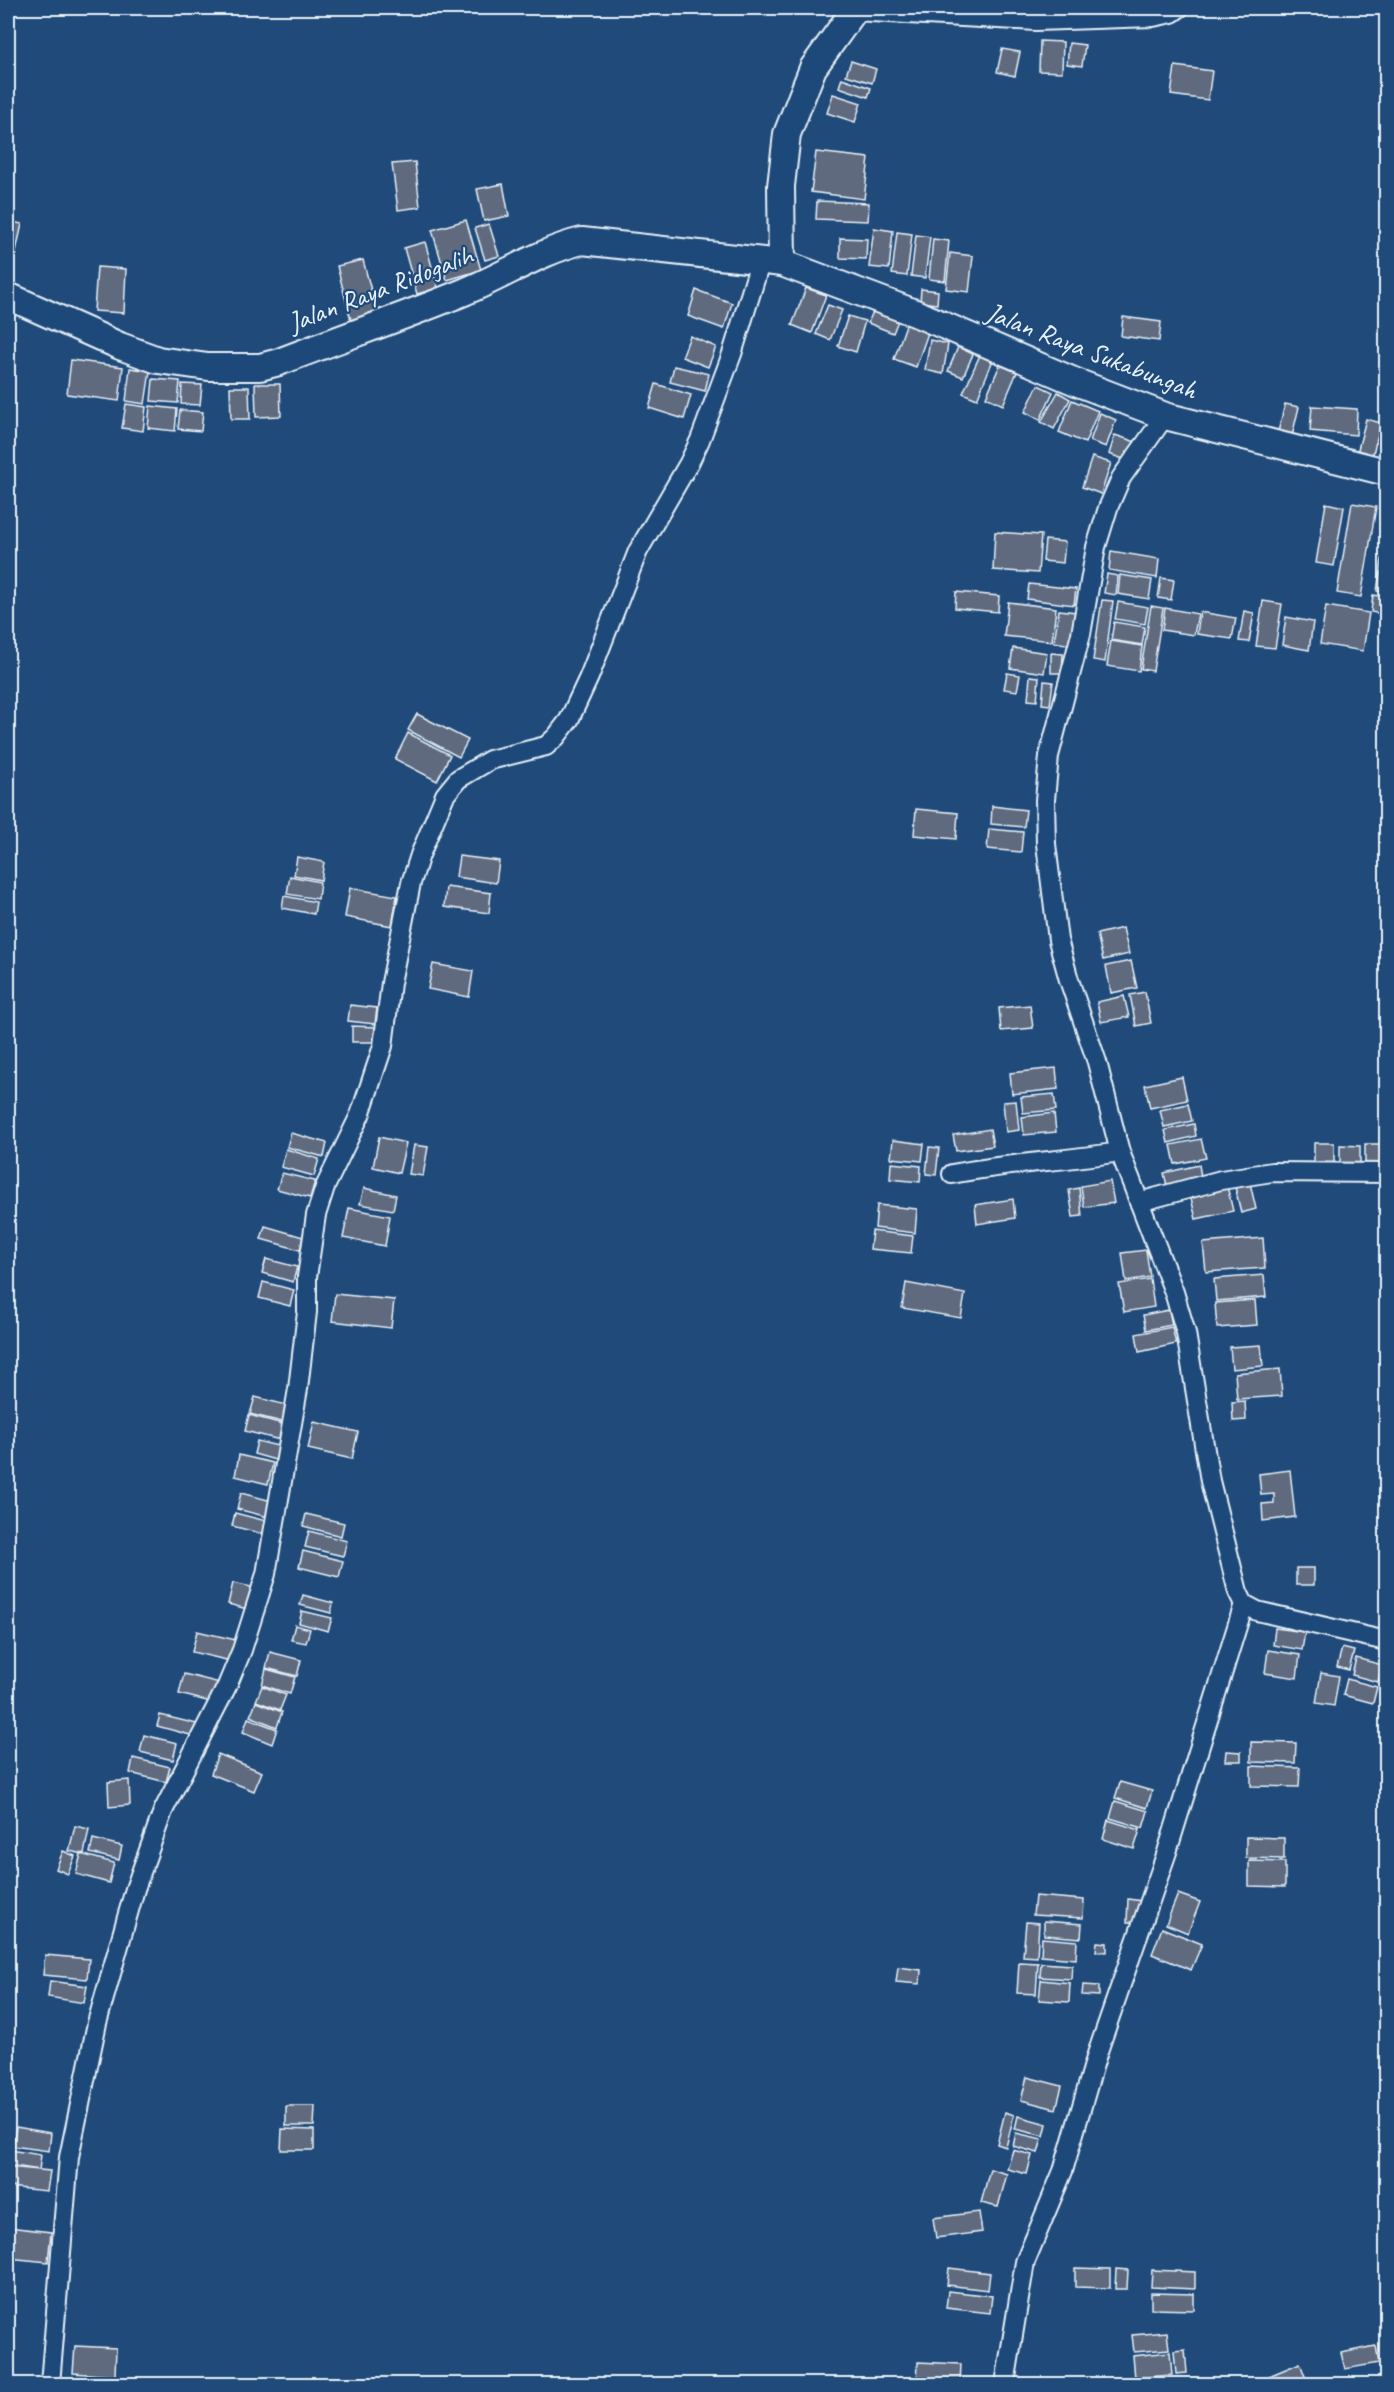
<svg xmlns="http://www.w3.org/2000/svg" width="1394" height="2392" viewBox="0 0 1394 2392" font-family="Caveat,sans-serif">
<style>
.building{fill:#5f6b7f;stroke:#e8f1f8;stroke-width:1.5}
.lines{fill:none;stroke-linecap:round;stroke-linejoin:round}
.street-casing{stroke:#e8f1f8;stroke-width:22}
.secondary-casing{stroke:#e8f1f8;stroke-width:30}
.street{stroke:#1f4a7a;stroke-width:18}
.secondary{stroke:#1f4a7a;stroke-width:26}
.labels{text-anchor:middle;stroke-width:4.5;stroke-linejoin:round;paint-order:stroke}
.street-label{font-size:28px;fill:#e8f1f8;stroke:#1f4a7a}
</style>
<rect width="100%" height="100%" fill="#1f4a7a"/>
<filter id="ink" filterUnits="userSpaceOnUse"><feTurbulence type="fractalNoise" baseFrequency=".0167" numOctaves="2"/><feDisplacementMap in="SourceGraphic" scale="12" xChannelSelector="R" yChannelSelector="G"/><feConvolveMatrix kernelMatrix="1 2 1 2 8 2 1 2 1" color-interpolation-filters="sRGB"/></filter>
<g filter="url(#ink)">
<!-- building -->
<g class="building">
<polygon points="1040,41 1063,42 1062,72 1039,71"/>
<polygon points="1069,43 1085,45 1082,66 1067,64"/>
<polygon points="1002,49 1020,52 1015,76 997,72"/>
<polygon points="851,61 876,69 872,83 846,75"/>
<polygon points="1175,66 1212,71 1208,100 1171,95"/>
<polygon points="842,78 871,88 868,97 839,87"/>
<polygon points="833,94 861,103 855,122 827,113"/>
<polygon points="816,152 869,158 864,199 811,192"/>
<polygon points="415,162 420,207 398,210 392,164"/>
<polygon points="503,184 509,216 484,221 477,189"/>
<polygon points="817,201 869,203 868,221 816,219"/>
<polygon points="466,220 481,270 447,280 432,230"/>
<polygon points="8,221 22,224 15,256 8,254"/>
<polygon points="489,224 499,256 485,260 475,228"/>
<polygon points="874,228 893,231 889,269 869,267"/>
<polygon points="897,232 912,234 907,276 892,274"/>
<polygon points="916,235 930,237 925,278 911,276"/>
<polygon points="840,238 867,239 866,259 840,258"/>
<polygon points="933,239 949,241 945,281 929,279"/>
<polygon points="425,242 438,288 417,294 404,248"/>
<polygon points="950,253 973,256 969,292 946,289"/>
<polygon points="363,260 377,313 351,320 337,266"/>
<polygon points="97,267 126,269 124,313 94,311"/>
<polygon points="806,288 826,295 812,333 792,325"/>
<polygon points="921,289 938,291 937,304 920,302"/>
<polygon points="696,290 732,303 724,329 688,316"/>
<polygon points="828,305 842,310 830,340 816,334"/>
<polygon points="875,307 899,318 893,333 868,323"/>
<polygon points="848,316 865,321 856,352 838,346"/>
<polygon points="1123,317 1161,322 1159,341 1121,336"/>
<polygon points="907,322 929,330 916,367 894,359"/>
<polygon points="690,336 716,347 708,367 682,357"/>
<polygon points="930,340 948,344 943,374 925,370"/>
<polygon points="958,347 973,354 963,377 948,371"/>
<polygon points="980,355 993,360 977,399 963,393"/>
<polygon points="71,360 123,367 119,401 67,394"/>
<polygon points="1000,365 1017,372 1003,405 986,397"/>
<polygon points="674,366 709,374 705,391 670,382"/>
<polygon points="130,368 150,371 145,404 126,401"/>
<polygon points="153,379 180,381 178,403 151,401"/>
<polygon points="182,384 202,385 200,405 181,404"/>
<polygon points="255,384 280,384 281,416 256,417"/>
<polygon points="656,384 691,395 684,419 649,408"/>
<polygon points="1038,385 1053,392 1040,420 1025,412"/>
<polygon points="230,387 249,387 250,419 231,419"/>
<polygon points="1058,392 1070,399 1054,429 1041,422"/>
<polygon points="1072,400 1098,411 1085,443 1059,432"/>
<polygon points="126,404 146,407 143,431 122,428"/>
<polygon points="1285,404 1299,407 1291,440 1277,436"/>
<polygon points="150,406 177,409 175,431 148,428"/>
<polygon points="1312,406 1357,409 1356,435 1310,431"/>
<polygon points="180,410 203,412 201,431 178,429"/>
<polygon points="1100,413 1116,420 1106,447 1090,441"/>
<polygon points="1366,419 1381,423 1372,457 1357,453"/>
<polygon points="1115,435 1136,442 1129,461 1109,454"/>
<polygon points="1386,436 1386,460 1379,458"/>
<polygon points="1092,457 1111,463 1101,494 1082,487"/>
<polygon points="1326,503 1344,507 1334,566 1316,563"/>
<polygon points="1352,503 1376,507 1361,597 1337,593"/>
<polygon points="995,532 1041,535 1038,573 993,570"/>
<polygon points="1386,535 1386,593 1377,591"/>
<polygon points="1045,540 1065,542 1063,563 1043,561"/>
<polygon points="1111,551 1159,559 1157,578 1109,570"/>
<polygon points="1107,574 1118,576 1116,595 1104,593"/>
<polygon points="1120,575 1152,580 1149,599 1118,594"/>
<polygon points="1161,578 1174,580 1171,600 1158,598"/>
<polygon points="1029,584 1076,589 1074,605 1027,599"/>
<polygon points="956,592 999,596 998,612 955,608"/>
<polygon points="1373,595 1386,597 1386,615 1371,612"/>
<polygon points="1102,600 1113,601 1105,662 1093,660"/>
<polygon points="1263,601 1282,604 1275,648 1256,646"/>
<polygon points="1008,602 1056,608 1052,641 1004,636"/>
<polygon points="1118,602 1148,607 1145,624 1115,619"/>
<polygon points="1151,606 1163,608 1153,671 1141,669"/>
<polygon points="1326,606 1369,613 1363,651 1320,644"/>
<polygon points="1165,608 1198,614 1194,635 1162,630"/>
<polygon points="1059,610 1076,612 1071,645 1054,642"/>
<polygon points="1244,611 1254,613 1249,642 1239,641"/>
<polygon points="1200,612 1236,618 1232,639 1197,634"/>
<polygon points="1286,617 1313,622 1309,650 1282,645"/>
<polygon points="1114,622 1145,627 1142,645 1111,640"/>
<polygon points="1111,641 1142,646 1139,671 1107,666"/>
<polygon points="1013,648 1047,653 1044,673 1010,668"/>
<polygon points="1051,653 1063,654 1062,673 1051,673"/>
<polygon points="1007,673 1020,675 1017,691 1004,689"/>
<polygon points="1030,676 1039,677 1037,701 1028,700"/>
<polygon points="1044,681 1053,682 1050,705 1042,704"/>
<polygon points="417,714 468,740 459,757 408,730"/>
<polygon points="408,733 450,755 437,781 395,759"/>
<polygon points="992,806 1026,810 1024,827 991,824"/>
<polygon points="916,809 958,813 956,839 914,835"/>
<polygon points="989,829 1023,832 1021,852 987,849"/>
<polygon points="459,856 499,861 496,883 456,877"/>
<polygon points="297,857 324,862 321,880 294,875"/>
<polygon points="290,876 320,882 318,899 287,894"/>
<polygon points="446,887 491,893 489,913 444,907"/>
<polygon points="350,888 397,896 392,926 345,917"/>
<polygon points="284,896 316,902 314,914 282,908"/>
<polygon points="1123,928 1129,954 1103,960 1097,934"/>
<polygon points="1131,961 1137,988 1111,993 1106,966"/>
<polygon points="433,964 473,971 469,997 428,989"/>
<polygon points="1145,992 1151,1023 1136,1026 1130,995"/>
<polygon points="1124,996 1129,1017 1101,1022 1097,1002"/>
<polygon points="350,1005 377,1008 375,1024 348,1021"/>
<polygon points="1030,1005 1033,1028 1001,1031 999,1008"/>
<polygon points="352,1026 377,1027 377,1042 352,1042"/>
<polygon points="1056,1068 1058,1089 1012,1094 1010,1073"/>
<polygon points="1182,1077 1187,1100 1150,1108 1145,1085"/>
<polygon points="1054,1094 1056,1110 1023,1113 1021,1097"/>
<polygon points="1016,1101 1019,1130 1006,1132 1003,1102"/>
<polygon points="1188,1104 1192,1121 1164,1127 1160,1110"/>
<polygon points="1054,1113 1056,1132 1024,1135 1022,1117"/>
<polygon points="1194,1124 1196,1136 1168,1143 1165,1130"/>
<polygon points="990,1129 993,1146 956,1151 953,1135"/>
<polygon points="291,1133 327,1143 324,1157 287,1147"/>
<polygon points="379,1137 406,1143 399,1173 373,1167"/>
<polygon points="1201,1139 1206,1158 1175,1164 1171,1145"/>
<polygon points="893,1140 924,1144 922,1161 891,1158"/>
<rect x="1314" y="1143" width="20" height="20"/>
<rect x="1365" y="1144" width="21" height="23"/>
<polygon points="414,1145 428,1147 423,1176 409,1174"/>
<polygon points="1340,1145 1360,1146 1360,1166 1340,1166"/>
<polygon points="929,1147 939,1148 936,1175 926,1174"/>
<polygon points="286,1149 319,1159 314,1176 281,1167"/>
<polygon points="891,1163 921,1166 920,1182 890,1179"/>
<polygon points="1199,1165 1202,1182 1168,1190 1164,1173"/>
<polygon points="282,1173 315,1181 310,1198 277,1189"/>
<polygon points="1110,1181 1114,1203 1084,1207 1081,1186"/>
<polygon points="1250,1183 1256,1209 1241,1213 1235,1187"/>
<polygon points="1227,1186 1233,1211 1196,1219 1190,1194"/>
<polygon points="364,1188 396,1195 393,1210 360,1204"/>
<polygon points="1079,1188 1082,1216 1073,1217 1069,1190"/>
<polygon points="1013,1199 1015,1218 977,1224 975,1205"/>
<polygon points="877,1205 917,1209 915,1233 875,1228"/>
<polygon points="349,1208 390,1216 385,1246 343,1238"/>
<polygon points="265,1226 303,1237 300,1250 261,1239"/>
<polygon points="872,1231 913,1236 911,1253 870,1249"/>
<polygon points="1263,1238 1265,1268 1206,1272 1203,1243"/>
<polygon points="1146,1250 1150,1277 1126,1281 1122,1253"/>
<polygon points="266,1259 297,1267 293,1282 262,1273"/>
<polygon points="1264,1275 1266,1297 1216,1301 1214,1279"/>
<polygon points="1150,1279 1154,1307 1124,1312 1119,1284"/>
<polygon points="263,1282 294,1290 290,1306 259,1298"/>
<polygon points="906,1283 965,1294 961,1318 902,1308"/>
<polygon points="335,1294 394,1300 391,1328 332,1321"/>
<polygon points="1255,1300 1257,1325 1217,1328 1215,1303"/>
<polygon points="1169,1310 1172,1325 1146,1330 1143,1315"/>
<polygon points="1172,1327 1176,1344 1139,1352 1136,1334"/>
<polygon points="1261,1345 1263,1366 1232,1369 1230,1347"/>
<polygon points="1280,1369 1282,1396 1237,1399 1235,1373"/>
<polygon points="255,1397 290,1406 286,1423 250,1414"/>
<polygon points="1245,1401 1246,1420 1233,1421 1232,1402"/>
<polygon points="249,1415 283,1424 280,1440 245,1431"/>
<polygon points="314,1422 358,1432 352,1459 308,1449"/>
<polygon points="257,1441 282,1447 279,1461 254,1454"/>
<polygon points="239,1455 273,1463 268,1484 235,1476"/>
<polygon points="1290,1470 1295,1517 1263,1521 1262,1504 1274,1503 1274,1494 1261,1495 1259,1474"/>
<polygon points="241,1493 272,1501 268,1517 237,1509"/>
<polygon points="235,1513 266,1521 263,1534 232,1526"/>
<polygon points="306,1514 344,1523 341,1536 303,1526"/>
<polygon points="309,1531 347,1541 343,1556 305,1547"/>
<polygon points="303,1551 343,1561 339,1577 299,1567"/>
<rect x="1296" y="1568" width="18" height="17"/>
<polygon points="233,1583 256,1588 251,1610 228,1604"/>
<polygon points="303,1595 333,1603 331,1613 300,1605"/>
<polygon points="302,1611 332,1618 328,1631 299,1623"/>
<polygon points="295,1625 310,1629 306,1643 291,1640"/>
<polygon points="1275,1628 1305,1632 1302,1650 1273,1645"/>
<polygon points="197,1631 236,1640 231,1661 192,1652"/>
<polygon points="1342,1648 1354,1651 1349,1670 1337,1667"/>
<polygon points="1268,1650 1300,1655 1297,1678 1265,1673"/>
<polygon points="270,1652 301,1660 297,1676 266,1668"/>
<polygon points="1356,1658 1382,1665 1378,1682 1352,1675"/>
<polygon points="266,1669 295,1677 290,1694 262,1685"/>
<polygon points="1321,1673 1339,1676 1334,1706 1316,1703"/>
<polygon points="184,1674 220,1683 215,1703 179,1694"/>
<polygon points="1347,1679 1377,1687 1373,1703 1343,1695"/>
<polygon points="262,1686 286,1695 280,1710 256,1701"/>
<polygon points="256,1702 282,1712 277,1727 250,1716"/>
<polygon points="160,1715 197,1724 194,1736 157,1726"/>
<polygon points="248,1718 277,1729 272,1744 243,1732"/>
<polygon points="144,1735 177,1743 173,1760 140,1752"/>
<polygon points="1251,1742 1296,1743 1295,1763 1251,1762"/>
<polygon points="1226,1751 1241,1752 1241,1761 1225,1761"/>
<polygon points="218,1754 262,1772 254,1791 211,1774"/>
<polygon points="133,1758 170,1767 166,1782 130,1773"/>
<polygon points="1251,1766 1300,1768 1299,1787 1251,1786"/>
<polygon points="129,1780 130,1805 109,1807 108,1782"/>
<polygon points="1120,1782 1152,1791 1147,1808 1115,1798"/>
<polygon points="1115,1801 1148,1811 1143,1828 1110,1818"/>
<polygon points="1108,1820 1140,1830 1134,1849 1103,1839"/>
<polygon points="75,1826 89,1829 84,1854 69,1851"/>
<polygon points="1246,1837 1284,1838 1284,1859 1246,1858"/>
<polygon points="93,1839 122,1846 119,1860 90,1853"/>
<polygon points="63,1851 75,1856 68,1874 56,1869"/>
<polygon points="81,1854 114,1863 109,1883 76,1874"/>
<polygon points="1249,1861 1285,1862 1285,1887 1249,1886"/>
<polygon points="1178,1894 1200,1902 1188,1933 1166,1924"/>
<polygon points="1035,1896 1084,1900 1083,1918 1033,1915"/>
<polygon points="1128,1899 1142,1901 1140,1923 1127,1922"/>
<polygon points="1044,1921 1082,1924 1081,1938 1044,1935"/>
<polygon points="1026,1922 1039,1923 1037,1957 1023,1956"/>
<polygon points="1162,1928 1202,1944 1191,1970 1152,1954"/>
<polygon points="1042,1938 1077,1941 1076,1959 1041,1956"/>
<polygon points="1097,1942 1107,1943 1107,1952 1096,1951"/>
<polygon points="45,1955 89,1959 87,1979 43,1975"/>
<polygon points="1019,1962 1038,1963 1036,1994 1017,1993"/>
<polygon points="1041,1963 1072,1965 1071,1979 1040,1977"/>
<polygon points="898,1967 921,1970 920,1984 896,1982"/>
<polygon points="1041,1980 1070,1983 1069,2002 1039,2000"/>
<polygon points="50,1981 87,1986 84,2003 48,1997"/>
<polygon points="1083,1985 1099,1986 1099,1996 1082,1995"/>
<polygon points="1027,2077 1062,2086 1056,2109 1021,2100"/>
<polygon points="286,2106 315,2106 314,2126 286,2126"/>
<polygon points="1005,2112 1014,2115 1006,2147 997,2144"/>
<polygon points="1018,2116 1047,2124 1044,2136 1015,2129"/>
<polygon points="16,2127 51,2133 49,2151 13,2146"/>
<polygon points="282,2129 314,2130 314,2150 281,2150"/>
<polygon points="1016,2133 1042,2139 1038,2153 1013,2146"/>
<polygon points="10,2150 41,2155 39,2170 8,2165"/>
<polygon points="1013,2150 1032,2155 1027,2174 1007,2169"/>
<polygon points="8,2167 50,2171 47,2191 8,2187"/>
<polygon points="990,2169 1007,2174 998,2207 981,2203"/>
<polygon points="979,2212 982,2232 936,2238 933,2218"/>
<polygon points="8,2227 51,2232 48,2262 8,2258"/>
<polygon points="949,2268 990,2273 988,2290 947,2285"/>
<polygon points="1075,2268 1110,2269 1110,2288 1075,2287"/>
<polygon points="1116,2269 1128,2270 1127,2289 1115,2289"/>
<polygon points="1152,2270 1195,2272 1195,2289 1151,2287"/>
<polygon points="948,2291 992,2296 990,2313 946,2308"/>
<polygon points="1151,2293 1194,2294 1194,2310 1151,2309"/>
<polygon points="1167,2332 1169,2349 1134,2352 1132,2335"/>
<polygon points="75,2346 116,2348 115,2376 73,2373"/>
<polygon points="1376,2346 1379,2363 1345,2369 1341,2353"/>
<polygon points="1185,2350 1187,2373 1176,2374 1174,2351"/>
<polygon points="1170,2352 1172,2375 1135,2378 1133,2356"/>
<polygon points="918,2362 961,2364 960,2384 917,2384"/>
<polygon points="1300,2363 1306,2379 1292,2384 1272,2384 1269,2376"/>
</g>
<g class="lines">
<defs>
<g id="street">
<polyline points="853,11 1036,21 1153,17 1172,13 1179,8"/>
<polyline points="1165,416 1121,478 1108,508 1096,547 1081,634 1049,756 1045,800 1046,844 1058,940 1069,980 1097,1062 1120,1152 1174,1292 1186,1333 1210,1481 1238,1592 1244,1604 1257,1611 1386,1641"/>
<path d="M952 1174C1008 1163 1064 1161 1120 1152"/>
<polyline points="1139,1202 1221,1180 1272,1172 1386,1173"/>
<polyline points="50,2384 69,2157 97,2023 135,1889 163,1811 227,1686 242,1650 266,1574 298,1389 307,1312 307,1277 316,1215 325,1187 360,1115 383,1046 391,983 411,883 420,855 445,795 458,779 490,760 546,746 556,737 569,720 589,677 638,551 689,463 700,440 732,354 761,260"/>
<polyline points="1005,2384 1025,2262 1063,2171 1097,2054 1167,1852 1244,1604"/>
</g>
<g id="secondary">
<polyline points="782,263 781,186 787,134 813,68 856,8"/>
<path d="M8 296 120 346 158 360 208 367H260L279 362C341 338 403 317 464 292 504 276 540 251 582 241L782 263 915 313 1076 382 1165 416 1386 472"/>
</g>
</defs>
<!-- street casing -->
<use href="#street" class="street-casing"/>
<!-- secondary casing -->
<use href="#secondary" class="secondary-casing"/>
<!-- street -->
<use href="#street" class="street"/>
<!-- secondary -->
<use href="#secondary" class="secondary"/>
</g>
</g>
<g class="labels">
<!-- street labels -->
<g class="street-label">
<text transform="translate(380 288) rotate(-21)" y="10">Jalan Raya Ridogalih</text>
<text transform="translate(1092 350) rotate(21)" y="10">Jalan Raya Sukabungah</text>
</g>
</g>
<!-- margin -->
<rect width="1394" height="2392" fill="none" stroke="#1f4a7a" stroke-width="30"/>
<rect x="15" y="15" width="1364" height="2362" fill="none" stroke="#e8f1f8" stroke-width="2" filter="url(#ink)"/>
</svg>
